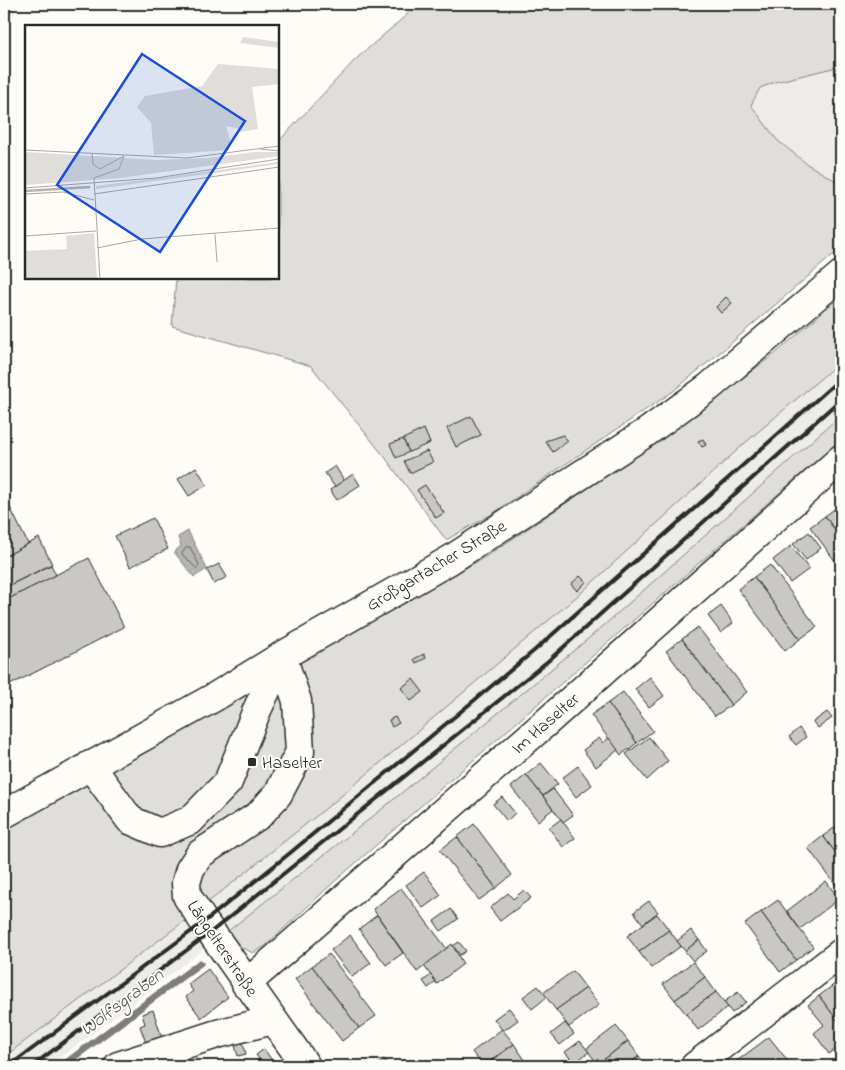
<svg xmlns="http://www.w3.org/2000/svg" width="845" height="1070" viewBox="0 0 845 1070" font-family="'Indie Flower',sans-serif">
<style>
.built{fill:#edece8}
.green{fill:#dfdeda;stroke:#858482}
.water{fill:#b5b4b1;stroke:#7e7d7b}
.lines{fill:none;stroke-linecap:round;stroke-linejoin:round}
.shore{stroke:#626261;stroke-width:1}
.stream{stroke:#7e7d7b;stroke-width:7}
.building{fill:#c9c8c4;stroke:#2b2b2b}
.minor-casing{stroke:#2b2b2b;stroke-width:31}
.major-casing{stroke:#2b2b2b;stroke-width:31}
.minor{stroke:#fdfcf7;stroke-width:28}
.major{stroke:#fdfcf7;stroke-width:28}
.rail{stroke:#2b2b2b;stroke-width:4}
.poi-dot{fill:#2b2b2b;stroke:#fdfcf7;stroke-width:2}
.labels{text-anchor:middle;stroke-width:4;stroke-linejoin:round;paint-order:stroke}
.street-label{font-size:18px;fill:#2b2b2b;stroke:#fdfcf7}
.poi-label{font-size:18px;fill:#2b2b2b;stroke:#fdfcf7;text-anchor:start}
.water-label{font-size:19px;font-style:italic;fill:#5b5b5a;stroke:#fdfcf7}
.inset-river{fill:none;stroke:#b5b4b1;stroke-width:2.5}
.inset-road{fill:none;stroke:#a9a8a5;stroke-width:1}
.view{fill:#1d4ed8;fill-opacity:0.15;stroke:#1d4ed8;stroke-width:2.5}
.inset-edge{fill:none;stroke:#2b2b2b;stroke-width:2.5}
</style>
<rect width="100%" height="100%" fill="#fdfcf7"/>
<filter id="ink" filterUnits="userSpaceOnUse"><feTurbulence type="fractalNoise" baseFrequency=".02" numOctaves="2"/><feDisplacementMap in="SourceGraphic" scale="10" xChannelSelector="R" yChannelSelector="G"/><feConvolveMatrix kernelMatrix="1 2 1 2 8 2 1 2 1" color-interpolation-filters="sRGB"/></filter>
<g filter="url(#ink)">
<!-- built -->
<g class="built">
<polygon points="841,66 841,184 807,164 777,140 751,105 760,88 775,82"/>
<polygon points="841,361 841,415 601,628 382,809 228,931 49,1066 4,1066 4,1057 187,919 340,797 582,592 745,443"/>
</g>
<!-- green -->
<g class="green">
<polygon points="419,4 841,4 841,66 775,82 760,88 751,105 777,140 807,164 841,184 841,248 723,350 672,392 492,514 446,540 384,456 311,366 172,326 176,278 278,278 278,142 356,59"/>
<polygon points="841,296 841,361 745,443 582,592 340,797 187,919 4,1057 4,830 485,557 655,444 776,353"/>
<polygon points="841,415 841,439 334,882 264,947 253,953 240,947 228,931 382,809 601,628"/>
</g>
<!-- water -->
<polygon class="water" points="188,531 207,569 194,577 174,552 181,546 178,537"/>
<g class="lines">
<!-- shore -->
<polygon class="shore" points="187,547 190,547 199,565 197,569 182,554"/>
<!-- stream -->
<polyline class="stream" points="62,1066 200,963"/>
</g>
<!-- building -->
<g class="building">
<polygon points="726,297 732,303 721,313 716,307"/>
<polygon points="471,416 481,435 456,447 447,428"/>
<polygon points="424,429 430,443 409,452 403,439"/>
<polygon points="563,435 568,441 553,452 545,441"/>
<polygon points="403,439 409,452 396,458 390,444"/>
<polygon points="703,439 706,445 702,447 698,441"/>
<polygon points="427,451 433,462 410,473 404,461"/>
<polygon points="335,466 344,480 335,487 325,473"/>
<polygon points="196,467 207,485 189,496 178,479"/>
<polygon points="353,474 360,485 337,500 330,490"/>
<polygon points="425,485 444,513 436,518 417,490"/>
<polygon points="8,503 28,544 4,557 4,506"/>
<polygon points="841,504 841,539 825,516"/>
<polygon points="825,516 841,539 841,569 810,527"/>
<polygon points="153,518 168,549 130,567 115,536"/>
<polygon points="809,532 821,548 806,560 793,544"/>
<polygon points="39,538 52,564 4,588 4,557"/>
<polygon points="791,546 809,569 790,583 773,560"/>
<polygon points="89,558 124,627 4,688 4,601"/>
<polygon points="219,564 227,577 214,584 207,570"/>
<polygon points="51,565 56,575 4,601 4,588"/>
<polygon points="770,565 817,627 800,639 754,577"/>
<polygon points="580,576 586,582 577,591 571,584"/>
<polygon points="754,577 800,639 785,651 738,589"/>
<polygon points="721,606 733,623 721,633 708,616"/>
<polygon points="698,627 747,692 731,705 682,639"/>
<polygon points="682,639 731,705 715,716 666,651"/>
<polygon points="424,654 426,658 416,663 414,659"/>
<polygon points="650,677 664,696 649,707 635,689"/>
<polygon points="413,679 423,692 411,701 401,688"/>
<polygon points="623,692 653,731 637,743 608,703"/>
<polygon points="608,703 637,743 621,755 591,715"/>
<polygon points="827,712 832,718 818,728 813,722"/>
<polygon points="395,717 399,723 392,727 389,720"/>
<polygon points="799,728 806,737 796,745 789,737"/>
<polygon points="649,737 668,761 647,780 626,754"/>
<polygon points="599,738 603,743 609,738 618,750 596,767 583,750"/>
<polygon points="541,763 558,784 543,796 526,775"/>
<polygon points="578,766 592,785 576,797 562,778"/>
<polygon points="526,775 553,809 538,821 511,787"/>
<polygon points="553,789 573,815 563,822 543,796"/>
<polygon points="502,797 515,813 507,821 493,804"/>
<polygon points="561,819 575,838 563,847 549,828"/>
<polygon points="474,824 512,875 496,888 457,837"/>
<polygon points="840,824 841,825 841,860 823,836"/>
<polygon points="823,836 841,860 841,892 808,848"/>
<polygon points="457,837 496,888 479,900 440,850"/>
<polygon points="424,872 441,895 423,908 406,885"/>
<polygon points="826,881 839,899 800,929 787,911"/>
<polygon points="401,888 447,949 417,972 373,909"/>
<polygon points="524,890 531,898 500,921 490,908 508,893 513,899"/>
<polygon points="778,900 813,947 796,960 761,912"/>
<polygon points="649,901 658,912 643,924 634,912"/>
<polygon points="451,909 458,919 441,931 434,921"/>
<polygon points="761,912 796,960 780,972 745,924"/>
<polygon points="657,914 669,930 639,952 627,936"/>
<polygon points="377,915 403,953 386,965 359,929"/>
<polygon points="669,930 681,946 651,968 639,952"/>
<polygon points="691,930 699,940 685,951 677,941"/>
<polygon points="350,935 371,963 352,977 331,950"/>
<polygon points="699,940 707,951 693,961 685,951"/>
<polygon points="459,942 466,951 460,955 453,946"/>
<polygon points="452,944 463,964 437,984 424,966"/>
<polygon points="329,954 376,1016 359,1028 312,966"/>
<polygon points="693,962 705,977 675,1000 663,984"/>
<polygon points="312,966 359,1028 342,1041 295,979"/>
<polygon points="208,969 228,997 201,1018 186,997 193,991 188,984"/>
<polygon points="573,971 586,988 556,1010 543,993"/>
<polygon points="431,975 436,982 428,988 423,981"/>
<polygon points="705,977 716,992 686,1014 675,1000"/>
<polygon points="840,980 841,982 841,1025 819,996"/>
<polygon points="538,986 547,997 532,1009 523,997"/>
<polygon points="586,988 599,1005 569,1027 556,1010"/>
<polygon points="716,992 728,1007 698,1030 686,1014"/>
<polygon points="738,992 746,1002 732,1013 724,1002"/>
<polygon points="819,996 841,1025 841,1045 829,1054 814,1033 824,1025 808,1005"/>
<polygon points="509,1008 518,1020 503,1031 494,1019"/>
<polygon points="153,1010 162,1038 146,1043 140,1026 145,1024 142,1014"/>
<polygon points="565,1023 574,1034 560,1045 551,1034"/>
<polygon points="616,1026 628,1041 598,1064 586,1049"/>
<polygon points="502,1029 514,1044 483,1066 472,1052"/>
<polygon points="769,1037 792,1066 730,1066"/>
<polygon points="242,1039 246,1054 238,1056 234,1042"/>
<polygon points="580,1041 589,1052 574,1063 565,1052"/>
<polygon points="628,1041 639,1056 626,1066 599,1066 598,1064"/>
<polygon points="514,1044 525,1060 516,1066 485,1066"/>
<polygon points="264,1049 276,1066 265,1066 259,1059 256,1055"/>
<polygon points="639,1056 646,1066 626,1066"/>
<polygon points="259,1059 265,1066 250,1066"/>
<polygon points="384,1059 390,1066 376,1066"/>
<polygon points="525,1060 530,1066 516,1066"/>
</g>
<g class="lines">
<defs>
<g id="minor">
<polyline points="282,656 297,701 300,752 278,794 259,815 200,854 190,869 186,883 187,896 204,922 306,1066"/>
<polyline points="90,765 130,820 160,833 191,820 228,782 257,710 282,656"/>
<polyline points="246,984 550,719 841,459"/>
<polyline points="118,1066 217,1034 273,1020"/>
<polyline points="695,1066 841,953"/>
</g>
<polyline id="major" points="4,814 213,698 282,656 450,560 647,432 709,387 841,275"/>
</defs>
<!-- minor casing -->
<use href="#minor" class="minor-casing"/>
<!-- major casing -->
<use href="#major" class="major-casing"/>
<!-- minor -->
<use href="#minor" class="minor"/>
<!-- major -->
<use href="#major" class="major"/>
<!-- rail -->
<g class="rail">
<polyline points="9,1066 204,922 290,853 535,650 841,378"/>
<polyline points="32,1066 211,932 548,661 841,399"/>
</g>
</g>
</g>
<!-- markers -->
<rect class="poi-dot" x="247" y="757" width="10" height="10" rx="2.5"/>
<g class="labels">
<!-- street labels -->
<g class="street-label">
<text transform="translate(436 565) rotate(-31)" y="6">Großgartacher Straße</text>
<text transform="translate(545 723) rotate(-41)" y="6">Im Haselter</text>
<text transform="translate(223 948) rotate(56)" y="6">Längelterstraße</text>
</g>
<!-- poi labels -->
<g class="poi-label">
<text x="262" y="768">Haselter</text>
</g>
<!-- water labels -->
<g class="water-label">
<text transform="translate(121 1001) rotate(-37)" y="7">Wolfsgraben</text>
</g>
</g>
<!-- overview -->
<g transform="translate(25 25)">
<rect width="254" height="254" fill="#fdfcf7"/>
<path d="M218 12 254 17V23L215 18ZM193 39 254 44V59L227 62 233 104 215 107V104L201 101 206 118 204 125 129 130 126 98 112 82 120 71 177 61ZM0 127 132 135 184 133 230 127H254V131L95 153 0 160ZM254 137V139L71 164V161ZM69 208 72 254H0V226L42 224 41 211Z" fill="#dfdeda"/>
<path class="inset-river" d="M0 166 65 162"/>
<path class="inset-road" d="M235 124 254 126M0 125 162 133 254 121M67 129 68 139 75 144 99 131M0 163 131 153 254 134M0 169 38 167 69 175M69 169 254 142M190 209 192 237M0 211 71 206M72 223 117 214 254 203M75 254 69 153 94 144 99 131"/>
<path class="view" d="M117 29 220 96 135 227 32 160Z"/>
<rect width="254" height="254" class="inset-edge"/>
</g>
<!-- margin -->
<rect width="845" height="1070" fill="none" stroke="#fdfcf7" stroke-width="20"/>
<rect x="10" y="10" width="825" height="1050" fill="none" stroke="#2b2b2b" stroke-width="2" filter="url(#ink)"/>
</svg>
